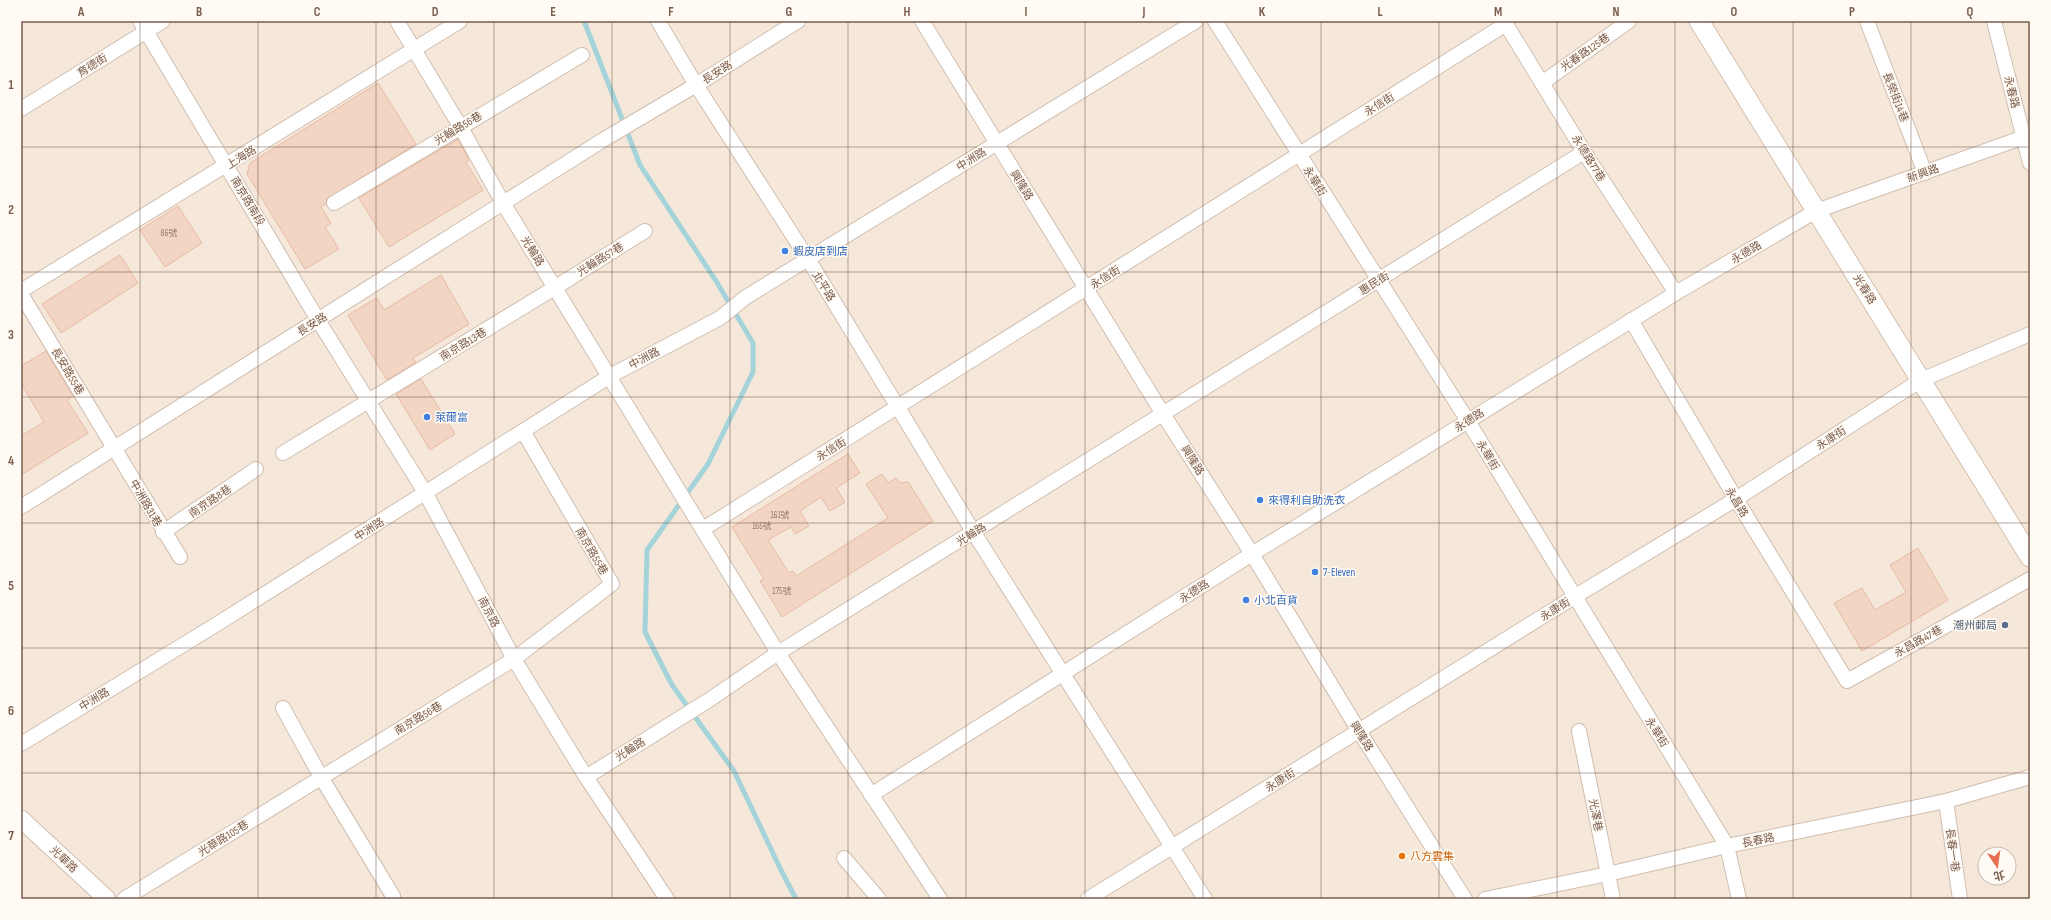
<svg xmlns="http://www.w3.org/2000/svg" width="2051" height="920" viewBox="0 0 2051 920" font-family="'Sofia Sans Condensed','Noto Sans TC',sans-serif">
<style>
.residential{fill:#f5e8da;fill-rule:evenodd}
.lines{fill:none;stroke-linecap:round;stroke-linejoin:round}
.stream{stroke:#a5d3da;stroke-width:5}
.building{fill:#f3d5c3;stroke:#e6bba3}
.minor-casing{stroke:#d1beb0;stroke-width:16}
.tertiary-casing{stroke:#d1beb0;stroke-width:19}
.secondary-casing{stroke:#d6c0b0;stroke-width:21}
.minor{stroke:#fff;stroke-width:14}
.tertiary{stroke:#fff;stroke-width:17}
.secondary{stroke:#fff;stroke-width:19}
.grid{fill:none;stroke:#7a5c4d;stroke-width:1;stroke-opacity:0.55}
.shop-dot{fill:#3f7fe0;stroke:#fffaf3;stroke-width:1.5}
.service-dot{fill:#5c6f8a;stroke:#fffaf3;stroke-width:1.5}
.food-dot{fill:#e8710a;stroke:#fffaf3;stroke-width:1.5}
.labels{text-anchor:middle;stroke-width:3;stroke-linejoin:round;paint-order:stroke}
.number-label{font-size:9px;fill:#987a6a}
.street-label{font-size:11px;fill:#7a5c4d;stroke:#fffaf3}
.shop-label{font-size:11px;fill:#366cbe;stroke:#fffaf3;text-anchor:start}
.service-label{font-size:11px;fill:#4e5e75;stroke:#fffaf3;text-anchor:end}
.food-label{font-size:11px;fill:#c56008;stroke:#fffaf3;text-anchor:start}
.neatline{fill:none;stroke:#7a5c4d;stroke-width:1.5}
.grid-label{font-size:13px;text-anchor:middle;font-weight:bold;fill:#7a5c4d}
</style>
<rect width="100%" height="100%" fill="#fdf6ec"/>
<!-- residential -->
<path class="residential" d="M21 21H2030V899H21ZM1985 854H2009V878H1985Z"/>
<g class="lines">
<!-- stream -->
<polyline class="stream" points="584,21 640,165 716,281 753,343 753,372 708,464 647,550 645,632 672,685 734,771 780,868 796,899"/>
</g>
<!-- building -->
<g class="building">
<polygon points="378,83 416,144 327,199 326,204 321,207 331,223 325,227 339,249 305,269 247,174 250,163"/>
<polygon points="458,139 469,160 466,162 483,190 389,247 359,198"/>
<polygon points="178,206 202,243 165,267 140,230"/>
<polygon points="120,255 138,283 61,333 42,304"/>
<polygon points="441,275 469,324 413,358 416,362 387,380 348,315 377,298 384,310"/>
<polygon points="46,351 73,396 67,400 88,433 21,475 21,436 44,422 21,383 21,366"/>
<polygon points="421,379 455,434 430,450 396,394"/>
<polygon points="848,454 860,473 836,488 845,502 830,511 821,497 800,511 809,526 795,534 791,527 768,540 789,573 793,571 796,576 888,518 866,484 882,474 888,483 896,478 900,483 908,482 933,521 782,617 760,581 764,579 732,527"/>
<polygon points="1918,548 1948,600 1862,651 1834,603 1862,588 1875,610 1906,592 1890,565"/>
</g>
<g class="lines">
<defs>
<g id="minor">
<polyline points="140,21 318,320 426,494 514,659 586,777 667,899"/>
<polyline points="397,21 460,126 503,203 778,653 940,899"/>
<polyline points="658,21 696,85 808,259 974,533 1205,899"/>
<polyline points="922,21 1163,414 1252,554 1359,731 1465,899"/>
<polyline points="1215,21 1468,421 1727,846 1739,899"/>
<polyline points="1504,21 1584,152 1676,293"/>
<polyline points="1867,21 1925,173"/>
<polyline points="1994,21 2030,163"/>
<polyline points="1542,83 1629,21"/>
<polyline points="21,109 163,21"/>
<polyline points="334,203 582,55"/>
<polyline points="21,291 460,21"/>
<polyline points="21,294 180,557"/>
<polyline points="1631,320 1736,499 1847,681 2030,579"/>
<polyline points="283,453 556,287 645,231"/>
<polyline points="21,507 603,140 696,85 798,21"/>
<polyline points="703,529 1506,24"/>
<polyline points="163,532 256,469"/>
<polyline points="283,708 321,777 393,896"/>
<polyline points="1579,731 1613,899"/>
<polyline points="21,744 222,621 610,376 720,318 746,297 1196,21"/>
<polyline points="586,777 709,700 778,653 1584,152"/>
<polyline points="871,795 1252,554 1676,293 1816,211 2030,135"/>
<polyline points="1946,801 1960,899"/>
<polyline points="844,858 879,899"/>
<polyline points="124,899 514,659 612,584 523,431"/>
<polyline points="1088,899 1574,597 1736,499 1921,380 2030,334"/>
<polyline points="1485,899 1608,874 1727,846 1946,801 2030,777"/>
</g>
<polyline id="tertiary" points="21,819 107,899"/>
<polyline id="secondary" points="1699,21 2030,557"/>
</defs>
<!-- minor casing -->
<use href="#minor" class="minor-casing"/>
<!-- tertiary casing -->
<use href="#tertiary" class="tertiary-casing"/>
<!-- secondary casing -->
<use href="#secondary" class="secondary-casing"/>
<!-- minor -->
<use href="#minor" class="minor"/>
<!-- tertiary -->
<use href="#tertiary" class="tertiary"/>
<!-- secondary -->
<use href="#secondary" class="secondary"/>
</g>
<!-- grid -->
<path class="grid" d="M140 21V899M258 21V899M376 21V899M494 21V899M612 21V899M730 21V899M848 21V899M966 21V899M1085 21V899M1203 21V899M1321 21V899M1439 21V899M1557 21V899M1675 21V899M1793 21V899M1911 21V899M21 147H2030M21 272H2030M21 397H2030M21 523H2030M21 648H2030M21 773H2030"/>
<!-- markers -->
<g class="shop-dot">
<circle cx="785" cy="251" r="4"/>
<circle cx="427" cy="417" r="4"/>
<circle cx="1260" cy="500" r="4"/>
<circle cx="1315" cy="572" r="4"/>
<circle cx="1246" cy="600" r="4"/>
</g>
<circle class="service-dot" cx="2005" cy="625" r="4"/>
<circle class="food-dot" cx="1402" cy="856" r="4"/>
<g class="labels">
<!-- number labels -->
<g class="number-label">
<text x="169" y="236">86號</text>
<text x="780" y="518">161號</text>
<text x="762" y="529">165號</text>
<text x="782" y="594">175號</text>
</g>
<!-- street labels -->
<g class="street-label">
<text transform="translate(1585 52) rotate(-35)" y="4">光春路125巷</text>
<text transform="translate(92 65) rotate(-32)" y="4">育德街</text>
<text transform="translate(717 72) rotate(-32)" y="4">長安路</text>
<text transform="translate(2012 92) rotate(76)" y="4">永春路</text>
<text transform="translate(1896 97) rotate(69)" y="4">長榮街14巷</text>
<text transform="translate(1379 104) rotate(-32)" y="4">永信街</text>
<text transform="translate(458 128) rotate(-31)" y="4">光輪路56巷</text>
<text transform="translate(241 157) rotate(-32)" y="4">上海路</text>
<text transform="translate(1589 158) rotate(58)" y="4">永德路77巷</text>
<text transform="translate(971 159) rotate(-32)" y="4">中洲路</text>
<text transform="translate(1923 173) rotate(-20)" y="4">新興路</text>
<text transform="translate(1315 181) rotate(58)" y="4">永華街</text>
<text transform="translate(1022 185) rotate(58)" y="4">興隆路</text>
<text transform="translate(248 201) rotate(59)" y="4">南京路南段</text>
<text transform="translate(533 251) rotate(58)" y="4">光輪路</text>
<text transform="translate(1746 252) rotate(-30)" y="4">永德路</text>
<text transform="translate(600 259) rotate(-32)" y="4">光輪路57巷</text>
<text transform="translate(1105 277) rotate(-32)" y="4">永信街</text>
<text transform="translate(1374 283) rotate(-32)" y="4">惠民街</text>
<text transform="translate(824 286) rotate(58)" y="4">北平路</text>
<text transform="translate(1865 289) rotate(58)" y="4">光春路</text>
<text transform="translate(312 324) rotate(-32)" y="4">長安路</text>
<text transform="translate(463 344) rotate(-31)" y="4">南京路13巷</text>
<text transform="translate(644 358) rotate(-28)" y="4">中洲路</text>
<text transform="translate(68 371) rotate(59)" y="4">長安路55巷</text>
<text transform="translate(1469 420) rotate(-32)" y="4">永德路</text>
<text transform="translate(1831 438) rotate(-33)" y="4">永康街</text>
<text transform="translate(831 449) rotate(-32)" y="4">永信街</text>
<text transform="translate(1488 455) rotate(59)" y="4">永華街</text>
<text transform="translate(1193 460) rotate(58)" y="4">興隆路</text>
<text transform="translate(210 501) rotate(-34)" y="4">南京路8巷</text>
<text transform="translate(1737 502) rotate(59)" y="4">永昌路</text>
<text transform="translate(146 503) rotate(60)" y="4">中洲路31巷</text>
<text transform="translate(369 529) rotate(-32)" y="4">中洲路</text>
<text transform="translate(971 534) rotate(-32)" y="4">光輪路</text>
<text transform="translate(592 551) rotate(60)" y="4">南京路55巷</text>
<text transform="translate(1194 591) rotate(-32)" y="4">永德路</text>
<text transform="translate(1555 609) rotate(-32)" y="4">永康街</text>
<text transform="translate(489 612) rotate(62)" y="4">南京路</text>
<text transform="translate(1918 641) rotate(-29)" y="4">永昌路47巷</text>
<text transform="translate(94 699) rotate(-31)" y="4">中洲路</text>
<text transform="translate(418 718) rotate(-31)" y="4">南京路56巷</text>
<text transform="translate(1657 732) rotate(58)" y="4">永華街</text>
<text transform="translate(1362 736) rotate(58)" y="4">興隆路</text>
<text transform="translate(630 749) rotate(-32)" y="4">光輪路</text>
<text transform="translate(1280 780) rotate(-32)" y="4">永康街</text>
<text transform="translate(1596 815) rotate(79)" y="4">光澤巷</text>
<text transform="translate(223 838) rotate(-32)" y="4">光華路105巷</text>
<text transform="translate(1758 840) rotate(-12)" y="4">長春路</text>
<text transform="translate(1953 850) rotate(82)" y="4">長春一巷</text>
<text transform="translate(64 859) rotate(43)" y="4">光華路</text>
</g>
<!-- shop labels -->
<g class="shop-label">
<text x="793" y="255">蝦皮店到店</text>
<text x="435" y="421">萊爾富</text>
<text x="1268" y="504">來得利自助洗衣</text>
<text x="1323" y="576">7-Eleven</text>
<text x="1254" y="604">小北百貨</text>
</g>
<!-- service labels -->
<g class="service-label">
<text x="1997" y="629">潮州郵局</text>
</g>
<!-- food labels -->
<g class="food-label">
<text x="1410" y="860">八方雲集</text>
</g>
</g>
<!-- border -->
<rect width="2051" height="920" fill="none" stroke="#fffaf3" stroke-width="44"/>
<!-- north arrow -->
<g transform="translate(1997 866) rotate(167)"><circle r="19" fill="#fffaf3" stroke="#cabbb1"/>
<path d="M0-3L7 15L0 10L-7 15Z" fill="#e76f51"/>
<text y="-6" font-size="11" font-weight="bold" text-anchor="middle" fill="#7a5c4d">北</text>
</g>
<rect x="22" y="22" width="2007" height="876" class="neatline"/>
<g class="grid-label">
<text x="81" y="16">A</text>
<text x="199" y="16">B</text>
<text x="317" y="16">C</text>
<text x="435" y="16">D</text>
<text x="553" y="16">E</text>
<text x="671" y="16">F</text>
<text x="789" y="16">G</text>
<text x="907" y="16">H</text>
<text x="1026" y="16">I</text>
<text x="1144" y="16">J</text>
<text x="1262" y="16">K</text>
<text x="1380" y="16">L</text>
<text x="1498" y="16">M</text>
<text x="1616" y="16">N</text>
<text x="1734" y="16">O</text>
<text x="1852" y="16">P</text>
<text x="1970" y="16">Q</text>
<text x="11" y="89">1</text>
<text x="11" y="214">2</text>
<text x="11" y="339">3</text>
<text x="11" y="465">4</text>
<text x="11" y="590">5</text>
<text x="11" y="715">6</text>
<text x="11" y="840">7</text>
</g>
</svg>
